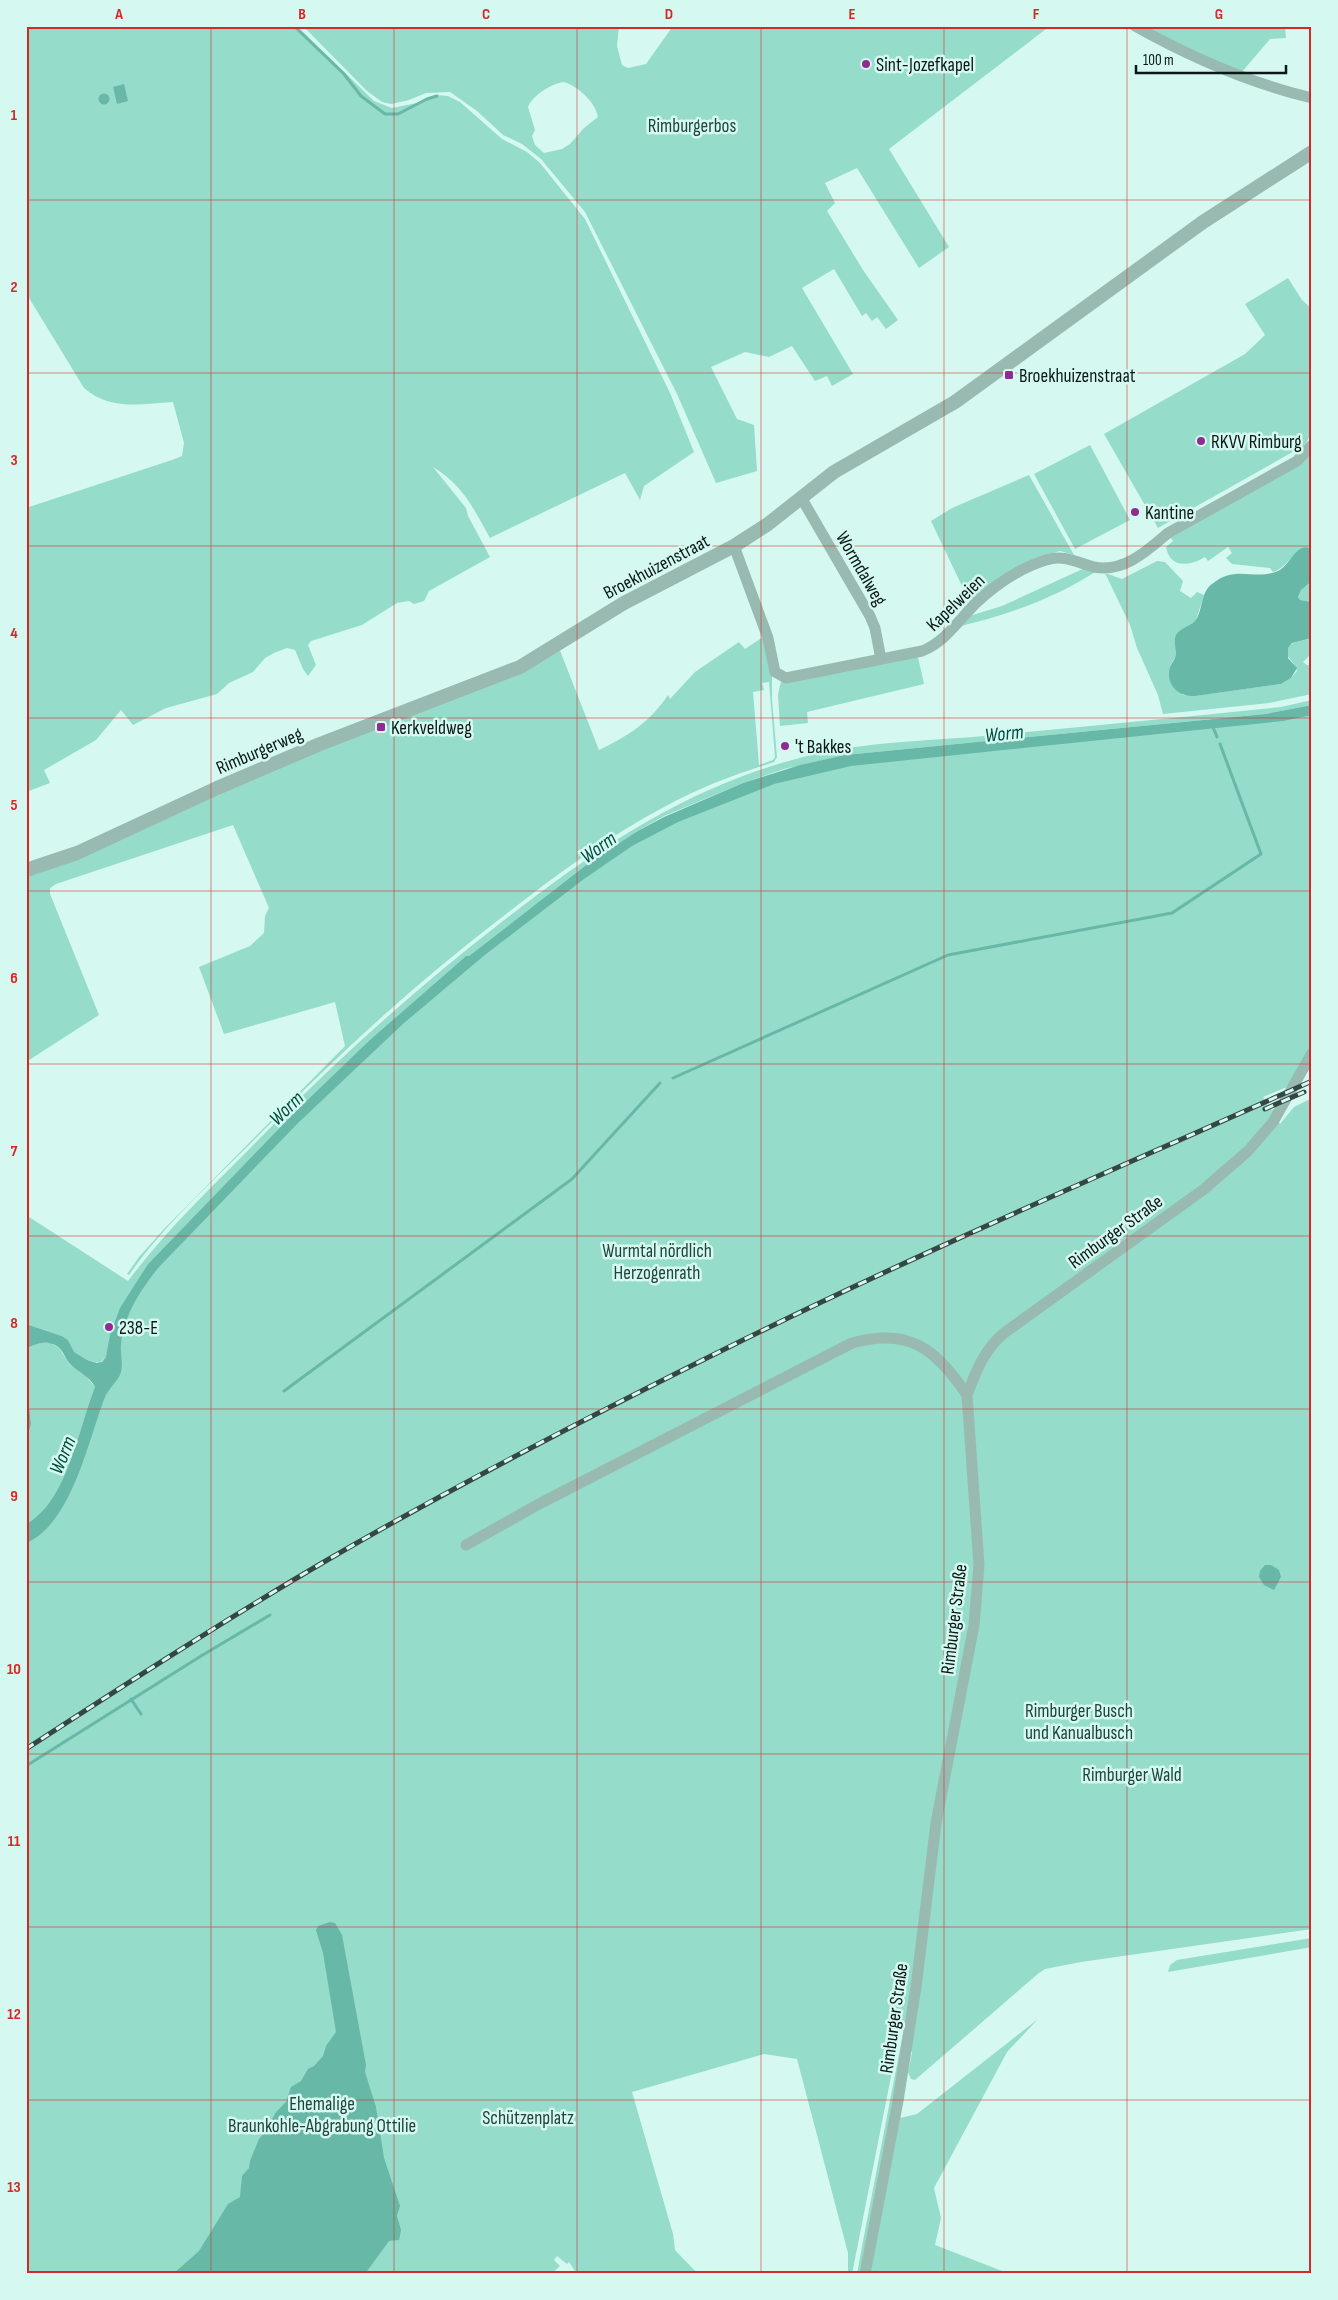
<svg xmlns="http://www.w3.org/2000/svg" width="1338" height="2300" viewBox="0 0 1338 2300" font-family="'Sofia Sans Condensed',sans-serif">
<style>
.green{fill:#95dccb;fill-rule:evenodd}
.water{fill:#67b8a6}
.lines{fill:none;stroke-linecap:round;stroke-linejoin:round}
.stream{stroke:#67b8a6;stroke-width:3}
.minor{stroke:#98bab1;stroke-width:11}
.tertiary{stroke:#98bab1;stroke-width:14}
.rail-casing{stroke:#354743;stroke-width:5}
.rail{stroke:#d5f9f0;stroke-width:3;stroke-dasharray:9;stroke-linecap:butt}
.grid{fill:none;stroke:#d62828;stroke-width:1;stroke-opacity:0.55}
.poi-dot{fill:#902b91;stroke:#d5f9f0;stroke-width:2}
.labels{text-anchor:middle;stroke-width:5;stroke-linejoin:round;paint-order:stroke}
.poi-label{font-size:19px;fill:#0b1815;stroke:#d5f9f0;text-anchor:start}
.park-label{font-size:19px;fill:#1e443c;stroke:#d5f9f0}
.street-label{font-size:19px;fill:#0b1815;stroke:#d5f9f0}
.water-label{font-size:20px;font-style:italic;fill:#004c40;stroke:#d5f9f0}
.neatline{fill:none;stroke:#d62828;stroke-width:2}
.grid-label{font-size:16px;text-anchor:middle;font-weight:bold;fill:#d62828}
</style>
<rect width="100%" height="100%" fill="#d5f9f0"/>
<!-- green -->
<g class="green">
<path d="M26 26H297L374 101 392 108 417 103 435 95 448 96 460 102 502 139 527 152 540 163 585 219 670 393 694 452 644 486 640 500 625 473 490 538C473 508 464 486 433 467L466 508 468 516 490 557 429 591 424 601 414 604 409 601 397 603 362 625 311 641 308 645 316 665 308 676 303 669 295 650 287 648 274 653 265 658 253 672 229 683 217 694 166 708 133 725 121 710 96 740 44 770 50 783 26 792V508L172 460 182 456 184 443 173 402C142 404 110 411 84 388L26 293Z"/>
<path d="M303 26H619L617 46 622 65 628 68 646 64 673 26H1050L889 149 949 247 919 268 857 168 825 183 835 203 827 211 863 270 898 320 886 329 877 317 872 321 866 313 862 316 834 269 802 288 853 374 832 386 827 376 815 381 792 346 769 357 745 352 711 367 737 419 754 425 757 471 716 483 677 394 585 212 541 159 522 144 503 135 477 111 450 92 426 93 409 100 391 104 382 102 367 91ZM564 82C578 86 596 103 598 117L584 128 570 144 562 149 544 153 535 145 532 136 535 130 528 107C532 96 552 83 564 82Z"/>
<polygon points="1142,26 1285,26 1286,38 1270,39 1241,73"/>
<polygon points="1288,278 1302,300 1312,309 1311,434 1305,445 1158,528 1104,434 1245,354 1265,335 1245,304"/>
<polygon points="1090,445 1130,520 1075,549 1034,474"/>
<path d="M1312 449V549L1306 547C1292 552 1288 567 1273 572L1270 568 1232 564 1226 558 1232 553 1228 547 1208 561 1205 557C1190 566 1170 569 1166 547L1173 541 1170 537Z"/>
<polygon points="1029,475 1074,555 1060,551 1034,559 970,603 931,521 952,508"/>
<path d="M1157 561 1165 562 1183 581 1180 591 1191 598 1197 592 1204 595 1196 620 1176 636 1175 658 1170 666 1183 695 1193 696 1281 684 1291 678 1297 671 1294 664 1286 654C1288 640 1301 642 1312 638V653L1303 662 1307 665H1312V694L1269 703 1163 714 1158 695 1137 648 1130 625 1105 573 1122 579Z"/>
<path d="M1087 567 1100 569C1056 598 1008 615 957 627L966 617 1002 606Z"/>
<polygon points="1312,581 1312,602 1300,600 1298,597 1301,590"/>
<path d="M763 637 772 674V699L777 757 774 762C737 774 700 787 666 806 605 838 551 879 497 921 410 988 330 1062 254 1140 211 1183 164 1225 129 1275L127 1274 139 1257 165 1228 345 1046 335 1002 224 1034 199 967 250 946 264 933 265 916 269 908 233 825 56 884 50 888V894L99 1015 26 1062V875L559 648 599 750C627 737 651 721 668 695L670 699 695 672 739 642 745 649ZM769 682 775 757 773 760 759 765 753 692 764 690 762 683Z"/>
<polygon points="918,657 924,684 807,712 808,723 780,726 778,695 781,681"/>
<path d="M1312 700V705L1265 714 845 755 784 769 743 783 664 816 636 832 590 862 469 956H466L401 1013 294 1113 148 1264 121 1309 106 1357 100 1363 86 1360 73 1352 68 1340 62 1336 26 1324V1215L128 1281C168 1227 219 1180 266 1132 341 1056 419 986 503 921 597 848 687 787 803 757 862 742 925 741 984 736 1083 727 1182 717 1281 707Z"/>
<polygon points="1312,708 1312,1069 1294,1077 1287,1087 1263,1097 1271,1110 1277,1108 1273,1113 1280,1124 1294,1107 1312,1098 1312,1929 1081,1962 1045,1969 1039,1973 915,2080 911,2079 908,2072 912,2053 906,2033 860,2274 857,2274 863,2241 903,2033 904,2027 901,2026 852,2274 848,2274 848,2253 797,2059 764,2054 632,2092 673,2234 675,2250 698,2274 577,2274 569,2262 567,2264 557,2256 554,2260 560,2266 551,2274 26,2274 26,1532 52,1509 137,1286 272,1142 483,951 626,844 720,797 865,757 1267,716"/>
<path d="M41 1343H51L59 1348 70 1365 85 1375 95 1387C78 1429 69 1500 26 1524V1443L31 1424 26 1376V1350L34 1344Z"/>
<polygon points="1312,1938 1312,1947 1168,1972 1170,1965 1177,1960"/>
<polygon points="1038,2019 1007,2052 934,2188 941,2218 935,2245 1010,2274 870,2274 900,2118 917,2114"/>
</g>
<!-- water -->
<g class="water">
<polygon points="124,84 128,101 117,104 113,87"/>
<circle cx="104" cy="99" r="5.5"/>
<path d="M1306 547 1312 549V581L1301 590 1298 597 1300 600 1312 602V638L1292 643 1288 648V658L1297 668 1291 678 1281 684 1195 696C1179 697 1165 685 1170 667 1171 664 1174 661 1175 658 1177 651 1173 641 1176 635 1181 627 1193 626 1197 618 1203 607 1201 592 1212 584 1236 564 1253 581 1278 571 1289 566 1294 548 1306 547Z"/>
<path d="M1312 705V715L1283 721 851 766 774 784 678 822 632 846 584 879 486 954 404 1023 298 1123 159 1267C141 1289 124 1315 121 1344 120 1354 124 1365 120 1375 116 1383 109 1388 105 1397 88 1440 72 1524 26 1543V1524C68 1501 78 1429 95 1387 90 1377 80 1373 72 1366 67 1362 65 1355 61 1350 53 1339 34 1342 26 1350V1324L62 1336 68 1340 74 1352 87 1360 97 1363 102 1362 106 1357 110 1335 120 1308 148 1264 294 1113 370 1040 466 956H469L590 862 636 832 664 817 743 783 800 765 845 755 1265 714Z"/>
<polygon points="26,1376 31,1424 26,1443"/>
<polygon points="1265,1565 1271,1565 1279,1570 1281,1577 1274,1590 1264,1585 1259,1577 1260,1571"/>
<polygon points="330,1922 335,1923 342,1935 366,2065 365,2072 376,2107 384,2158 400,2206 397,2216 401,2230 399,2240 389,2241 365,2274 173,2274 199,2251 228,2204 240,2197 242,2176 249,2168 250,2161 259,2139 265,2132 276,2112 286,2102 291,2087 301,2081 308,2069 314,2066 323,2056 326,2046 336,2032 323,1953 316,1930 318,1926"/>
</g>
<g class="lines">
<!-- stream -->
<g class="stream">
<polyline points="294,26 344,74 361,96 385,114 398,114 427,99 437,96"/>
<polyline points="1213,727 1217,737"/>
<polyline points="673,1078 948,955 1172,913 1261,854 1220,744"/>
<polyline points="284,1391 572,1179 660,1083"/>
<polyline points="131,1699 141,1714"/>
<polyline points="26,1766 201,1656 270,1615"/>
</g>
<!-- minor -->
<g class="minor">
<path d="M1135 26C1192 58 1249 83 1312 98"/>
<polyline points="802,499 870,616 875,628 881,659"/>
<path d="M734 546 768 638 775 672 786 678 922 651C945 642 958 621 975 604 995 585 1020 568 1046 560 1064 554 1078 563 1094 567 1124 573 1148 550 1168 533L1297 461 1312 445"/>
<path d="M466 1545 539 1504 852 1343C909 1327 936 1349 967 1395"/>
<path d="M865 2274 898 2101 916 1987 936 1823 974 1625 979 1565 967 1395C976 1371 984 1350 1004 1333L1203 1190 1248 1151 1273 1122 1312 1053"/>
</g>
<!-- tertiary -->
<polyline class="tertiary" points="26,870 77,853 217,788 320,744 520,667 624,603 734,546 768,524 834,472 955,402 1203,222 1312,152"/>
<defs>
<g id="rail">
<polyline points="1265,1109 1304,1092"/>
<path d="M26 1749C126 1684 226 1619 329 1559 463 1481 602 1410 741 1341 929 1248 1121 1167 1312 1081"/>
</g>
</defs>
<!-- rail casing -->
<use href="#rail" class="rail-casing"/>
<!-- rail -->
<use href="#rail" class="rail"/>
</g>
<!-- grid -->
<path class="grid" d="M211 26V2274M394 26V2274M577 26V2274M761 26V2274M944 26V2274M1127 26V2274M26 200H1312M26 373H1312M26 546H1312M26 718H1312M26 891H1312M26 1064H1312M26 1236H1312M26 1409H1312M26 1582H1312M26 1754H1312M26 1927H1312M26 2100H1312"/>
<!-- markers -->
<g class="poi-dot">
<circle cx="866" cy="64" r="5"/>
<rect x="1004" y="370" width="10" height="10" rx="2.5"/>
<circle cx="1201" cy="441" r="5"/>
<circle cx="1135" cy="512" r="5"/>
<rect x="376" y="722" width="10" height="10" rx="2.5"/>
<circle cx="785" cy="746" r="5"/>
<circle cx="109" cy="1327" r="5"/>
</g>
<g class="labels">
<!-- poi labels -->
<g class="poi-label">
<text x="876" y="71">Sint-Jozefkapel</text>
<text x="1019" y="382">Broekhuizenstraat</text>
<text x="1211" y="448">RKVV Rimburg</text>
<text x="1145" y="519">Kantine</text>
<text x="391" y="734">Kerkveldweg</text>
<text x="795" y="753">'t Bakkes</text>
<text x="119" y="1334">238-E</text>
</g>
<!-- park labels -->
<g class="park-label">
<text x="692" y="132">Rimburgerbos</text>
<text x="657" y="1257">Wurmtal nördlich<tspan x="657" dy="22">Herzogenrath</tspan></text>
<text x="1079" y="1717">Rimburger Busch<tspan x="1079" dy="22">und Kanualbusch</tspan></text>
<text x="1132" y="1781">Rimburger Wald</text>
<text x="322" y="2110">Ehemalige<tspan x="322" dy="22">Braunkohle-Abgrabung Ottilie</tspan></text>
<text x="528" y="2124">Schützenplatz</text>
</g>
<!-- street labels -->
<g class="street-label">
<text transform="translate(656 566) rotate(-28)" y="7">Broekhuizenstraat</text>
<text transform="translate(862 568) rotate(60)" y="7">Wormdalweg</text>
<text transform="translate(955 602) rotate(-44)" y="7">Kapelweien</text>
<text transform="translate(259 750) rotate(-23)" y="7">Rimburgerweg</text>
<text transform="translate(1115 1231) rotate(-36)" y="7">Rimburger Straße</text>
<text transform="translate(953 1619) rotate(-83)" y="7">Rimburger Straße</text>
<text transform="translate(893 2018) rotate(-82)" y="7">Rimburger Straße</text>
</g>
<!-- water labels -->
<g class="water-label">
<text transform="translate(1004 733) rotate(-6)" y="7">Worm</text>
<text transform="translate(598 847) rotate(-36)" y="7">Worm</text>
<text transform="translate(286 1108) rotate(-44)" y="7">Worm</text>
<text transform="translate(62 1455) rotate(-67)" y="7">Worm</text>
</g>
</g>
<!-- border -->
<rect width="1338" height="2300" fill="none" stroke="#d5f9f0" stroke-width="55"/>
<!-- scale -->
<path d="M1136 65v8h150v-8" fill="none" stroke="#0b1815" stroke-width="2.5"/>
<text x="1143" y="65" font-size="15" fill="#0b1815" stroke="#d5f9f0" stroke-width="4" paint-order="stroke">100 m</text>
<rect x="28" y="28" width="1282" height="2244" class="neatline"/>
<g class="grid-label">
<text x="119" y="19">A</text>
<text x="302" y="19">B</text>
<text x="486" y="19">C</text>
<text x="669" y="19">D</text>
<text x="852" y="19">E</text>
<text x="1036" y="19">F</text>
<text x="1219" y="19">G</text>
<text x="14" y="120">1</text>
<text x="14" y="292">2</text>
<text x="14" y="465">3</text>
<text x="14" y="638">4</text>
<text x="14" y="810">5</text>
<text x="14" y="983">6</text>
<text x="14" y="1156">7</text>
<text x="14" y="1328">8</text>
<text x="14" y="1501">9</text>
<text x="14" y="1674">10</text>
<text x="14" y="1846">11</text>
<text x="14" y="2019">12</text>
<text x="14" y="2192">13</text>
</g>
</svg>
